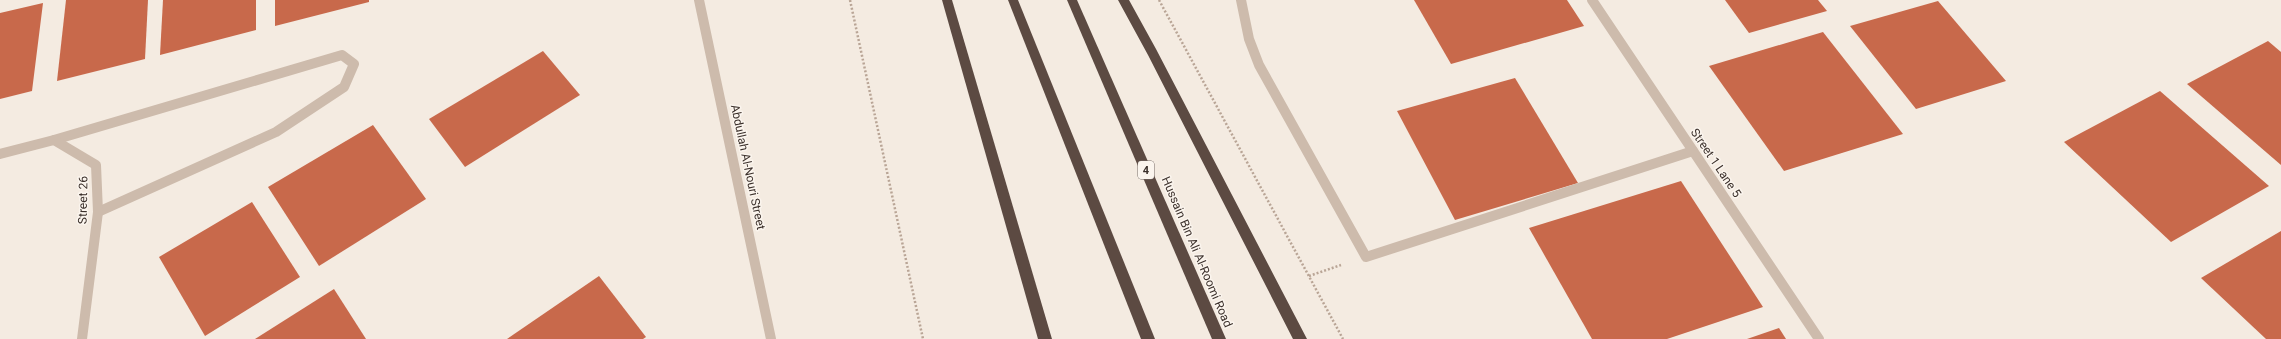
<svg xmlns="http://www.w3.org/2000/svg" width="2281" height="339" viewBox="0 0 2281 339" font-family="Roboto,sans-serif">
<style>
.building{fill:#c8694b}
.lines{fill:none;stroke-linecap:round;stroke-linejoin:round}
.path{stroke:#b9a596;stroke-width:2.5;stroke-dasharray:2 2;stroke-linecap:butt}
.minor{stroke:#cdbbac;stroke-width:10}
.highway{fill:#5c4a42;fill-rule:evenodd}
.labels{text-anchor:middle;stroke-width:3;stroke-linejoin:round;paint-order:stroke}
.shield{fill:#fbf5ee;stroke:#756b66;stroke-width:1}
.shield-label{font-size:11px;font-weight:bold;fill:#3b302b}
.street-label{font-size:12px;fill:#3b302b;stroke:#fbf5ee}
</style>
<rect width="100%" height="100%" fill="#f4ebe1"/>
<!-- building -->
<g class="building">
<polygon points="66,0 148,0 145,59 57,81"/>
<polygon points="163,0 256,0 256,30 160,55"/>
<polygon points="275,0 369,0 369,2 275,26"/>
<polygon points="1414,0 1567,0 1584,26 1451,64"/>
<polygon points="1725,0 1818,0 1827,11 1749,33"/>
<polygon points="1938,1 2006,81 1916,109 1850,26"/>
<polygon points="43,3 32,91 0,99 0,13"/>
<polygon points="1823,32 1903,134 1784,171 1709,66"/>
<polygon points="2268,41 2281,52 2281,165 2187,84"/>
<polygon points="543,51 580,95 465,167 429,119"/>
<polygon points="1515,78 1578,183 1455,220 1397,111"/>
<polygon points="2160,91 2269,186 2171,242 2064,142"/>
<polygon points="373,125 426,199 319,266 268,187"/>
<polygon points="1681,181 1763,307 1667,339 1592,339 1529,228"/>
<polygon points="252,202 300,277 205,336 159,257"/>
<polygon points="2281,231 2281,339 2266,339 2201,278"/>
<polygon points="599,276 646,337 643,339 507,339"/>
<polygon points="334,289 366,339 255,339"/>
<polygon points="1779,328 1786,339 1747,339"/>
</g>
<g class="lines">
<!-- path -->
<g class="path">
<polyline points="850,0 923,339"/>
<polyline points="1159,0 1343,339"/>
<polyline points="1309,276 1341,265"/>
</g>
<!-- minor -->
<g class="minor">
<polyline points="699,0 771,339"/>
<polyline points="1241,0 1249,39 1259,65 1366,257 1693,151"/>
<polyline points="1592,0 1819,339"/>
<polyline points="54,140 342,55 354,64 344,87 276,132 98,212"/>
<polyline points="0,154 54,140 96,165 98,212 82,339"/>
</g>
<!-- highway -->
<g class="highway">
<polygon points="942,0 952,0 1052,339 1038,339"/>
<polygon points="1008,0 1018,0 1155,339 1141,339"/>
<polygon points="1067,0 1077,0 1226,339 1212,339"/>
<polygon points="1118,0 1129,0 1156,49 1307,339 1293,339 1148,55"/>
</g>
</g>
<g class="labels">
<!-- shield labels -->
<rect class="shield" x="1138" y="161" width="16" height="18" rx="3"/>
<g class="shield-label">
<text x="1146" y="174">4</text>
</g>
<!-- street labels -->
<g class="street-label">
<text transform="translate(1716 163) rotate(56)" y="4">Street 1 Lane 5</text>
<text transform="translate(748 167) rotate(78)" y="4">Abdullah Al-Nouri Street</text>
<text transform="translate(83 200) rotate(-89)" y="4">Street 26</text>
<text transform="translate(1197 252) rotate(67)" y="4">Hussain Bin Ali Al-Roomi Road</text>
</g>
</g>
</svg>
